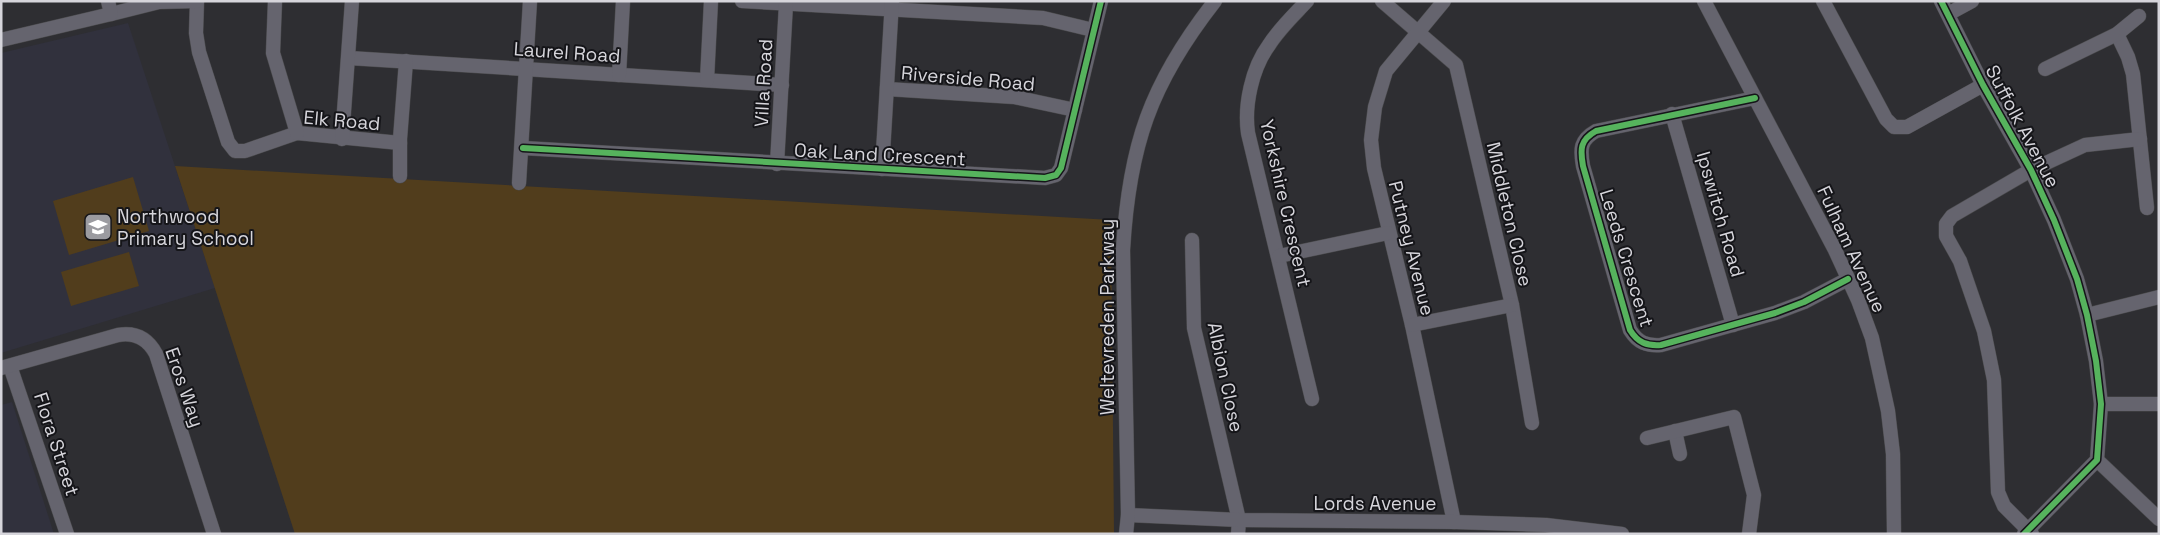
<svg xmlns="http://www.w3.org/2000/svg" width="2160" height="535" viewBox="0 0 2160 535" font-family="'Space Grotesk',sans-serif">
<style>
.built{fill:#31313d}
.green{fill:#513d1c}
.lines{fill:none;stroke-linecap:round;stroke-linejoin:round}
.minor-casing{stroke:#4a4a4c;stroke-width:15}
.minor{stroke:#65646e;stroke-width:14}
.cycleway-casing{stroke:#151519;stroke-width:9}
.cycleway{stroke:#56b35d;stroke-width:6}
.labels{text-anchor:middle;stroke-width:4;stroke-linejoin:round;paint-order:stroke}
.street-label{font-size:19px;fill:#d6d5db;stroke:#151519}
.poi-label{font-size:19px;fill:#d6d5db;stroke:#151519;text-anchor:start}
</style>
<rect width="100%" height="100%" fill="#2e2e32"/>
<!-- built -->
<g class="built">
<polygon points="128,23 215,288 1,353 1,53"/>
<polygon points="12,402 54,534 1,534 1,405"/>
</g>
<!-- green -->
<g class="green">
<polygon points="175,166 1111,220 1114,534 295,534"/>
<polygon points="133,177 149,231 69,255 53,201"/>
<polygon points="129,252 139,286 71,306 61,272"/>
</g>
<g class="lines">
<defs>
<g id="minor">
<polyline points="197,1 196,33 199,52 228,142 235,151 245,151 297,133 400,143"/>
<polyline points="275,1 273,53 297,133"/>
<polyline points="742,1 1043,18 1093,30"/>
<path d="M1307 1C1294 15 1279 29 1269 45 1252 68 1244 105 1248 133L1312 399"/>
<polyline points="1382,1 1456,65 1512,305 1532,423"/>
<polyline points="1444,1 1386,71 1375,107 1371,140 1374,168 1412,325 1454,522"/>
<polyline points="1704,1 1835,250 1858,300 1872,338 1888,411 1893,454 1894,534"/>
<polyline points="1823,1 1886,119 1894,127 1907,127 1983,85"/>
<polyline points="1941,1 1983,85 2031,170 2054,220 2077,279 2087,315 2096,361 2101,404 2097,460 2024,534"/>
<polyline points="111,14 159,2 197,1"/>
<polyline points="1948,14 1972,1"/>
<polyline points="2117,34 2128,57 2133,74 2147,208"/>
<polyline points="1,40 111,14 108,1"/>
<polyline points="349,58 782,85"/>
<polyline points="2045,69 2117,34 2139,16"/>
<polyline points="619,75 623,1"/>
<polyline points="707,80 711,1"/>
<polyline points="887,89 1014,97 1075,110"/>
<path d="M1755 98 1596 131C1580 140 1580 149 1583 166L1630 330C1638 343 1647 346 1661 345L1775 313 1804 302 1848 279"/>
<polyline points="1672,114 1733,325"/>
<polyline points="342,139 352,1"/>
<polyline points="523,148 1045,178 1056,175 1061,168 1101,1"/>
<polyline points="777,164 786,4"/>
<polyline points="882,169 892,1"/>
<polyline points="400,176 400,139 406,61"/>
<polyline points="519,183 530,1"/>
<polyline points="1192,240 1194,328 1239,520 1238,534"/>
<polyline points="1279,256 1388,233"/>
<polyline points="2087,315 2159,297"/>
<polyline points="1412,325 1512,305"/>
<polyline points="10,366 67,534"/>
<path d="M1 368 118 335C136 332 148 339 156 354L214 534"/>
<polyline points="2101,404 2159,404"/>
<polyline points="1675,431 1680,454"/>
<polyline points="1647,438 1734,417 1754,495 1749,534"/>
<polyline points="2097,460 2159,519"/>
<polyline points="1128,515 1239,520 1454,522 1546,525 1622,534"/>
<path d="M1126 534 1128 515 1123 250C1129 146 1150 84 1215 1"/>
<polyline points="2032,534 2004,506 1998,492 1994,380 1984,331 1960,261 1946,236 1946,224 1952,216 2031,170 2085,145 2140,139"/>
</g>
</defs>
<!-- minor casing -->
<use href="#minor" class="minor-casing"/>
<!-- minor -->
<use href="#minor" class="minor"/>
<defs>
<g id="cycleway">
<polyline points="1941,1 1983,85 2031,170 2054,220 2077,279 2087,315 2096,361 2101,404 2097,460 2024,534"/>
<path d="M1755 98 1596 131C1580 140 1580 149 1583 166L1630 330C1638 343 1647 346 1661 345L1775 313 1804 302 1848 279"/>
<polyline points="523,148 1045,178 1056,175 1061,168 1101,1"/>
</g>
</defs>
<!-- cycleway casing -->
<use href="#cycleway" class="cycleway-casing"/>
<!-- cycleway -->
<use href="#cycleway" class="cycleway"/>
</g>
<!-- icons -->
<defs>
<symbol id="school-square" viewBox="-11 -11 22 22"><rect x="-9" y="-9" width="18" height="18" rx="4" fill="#9b9ba0" stroke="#151519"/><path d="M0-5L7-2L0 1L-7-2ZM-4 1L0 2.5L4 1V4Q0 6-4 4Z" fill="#fff"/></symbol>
</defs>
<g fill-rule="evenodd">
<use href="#school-square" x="82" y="211" width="32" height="32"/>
</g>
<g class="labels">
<!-- street labels -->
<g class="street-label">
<text transform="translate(567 52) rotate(4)" y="7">Laurel Road</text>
<text transform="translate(968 78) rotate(5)" y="7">Riverside Road</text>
<text transform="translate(763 83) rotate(-87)" y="7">Villa Road</text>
<text transform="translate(342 120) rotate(5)" y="7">Elk Road</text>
<text transform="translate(2023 126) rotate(62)" y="7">Suffolk Avenue</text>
<text transform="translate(880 154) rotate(3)" y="7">Oak Land Crescent</text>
<text transform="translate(1286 203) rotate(77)" y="7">Yorkshire Crescent</text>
<text transform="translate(1510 214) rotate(77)" y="7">Middleton Close</text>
<text transform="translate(1721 214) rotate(74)" y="7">Ipswitch Road</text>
<text transform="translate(1412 248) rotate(76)" y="7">Putney Avenue</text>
<text transform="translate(1852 249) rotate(65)" y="7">Fulham Avenue</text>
<text transform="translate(1627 258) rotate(73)" y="7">Leeds Crescent</text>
<text transform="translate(1107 317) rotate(-90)" y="7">Weltevreden Parkway</text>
<text transform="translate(1226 377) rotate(78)" y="7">Albion Close</text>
<text transform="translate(185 387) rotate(71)" y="7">Eros Way</text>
<text transform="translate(57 444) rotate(72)" y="7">Flora Street</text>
<text x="1375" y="510">Lords Avenue</text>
</g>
<!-- poi labels -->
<g class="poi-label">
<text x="117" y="223">Northwood<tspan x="117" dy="22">Primary School</tspan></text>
</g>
</g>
<!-- border -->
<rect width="2160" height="535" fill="none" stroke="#d6d5db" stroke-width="5"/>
</svg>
